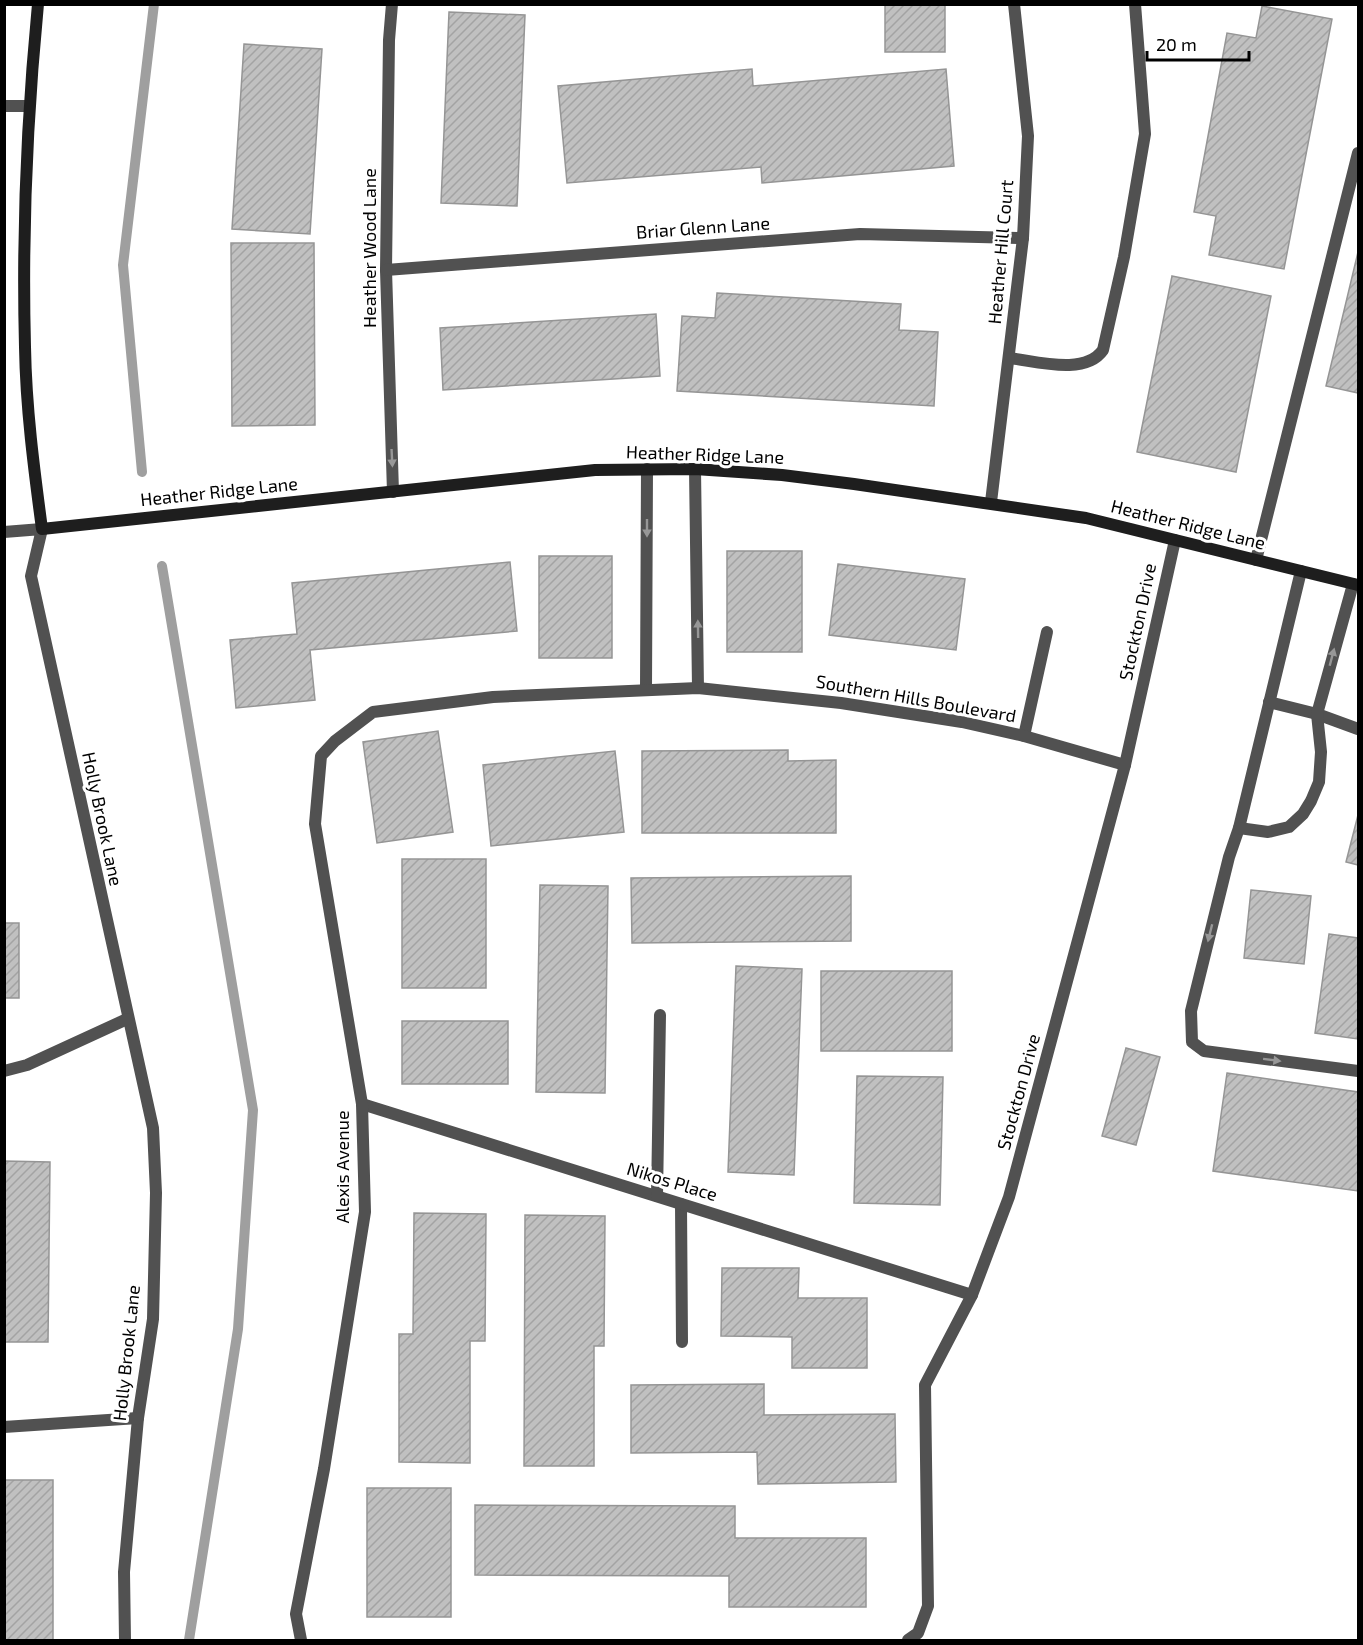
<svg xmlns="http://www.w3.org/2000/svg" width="1363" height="1645" viewBox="0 0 1363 1645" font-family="'Exo 2',sans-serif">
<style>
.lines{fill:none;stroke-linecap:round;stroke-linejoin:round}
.stream{stroke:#9f9f9f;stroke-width:10}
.building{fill:url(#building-hatch);stroke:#959595;stroke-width:1.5}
.lane{stroke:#515151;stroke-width:12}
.street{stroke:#515151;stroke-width:12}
.secondary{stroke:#1e1e1e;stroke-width:12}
.oneway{fill:#979797}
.labels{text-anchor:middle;stroke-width:6;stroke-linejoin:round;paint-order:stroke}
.street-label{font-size:18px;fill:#000;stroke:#fff}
</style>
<defs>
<pattern id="building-hatch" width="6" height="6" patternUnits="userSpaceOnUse" patternTransform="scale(1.5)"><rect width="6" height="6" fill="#c0c0c0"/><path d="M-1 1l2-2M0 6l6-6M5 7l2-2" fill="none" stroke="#a3a3a3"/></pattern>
</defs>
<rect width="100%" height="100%" fill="#fff"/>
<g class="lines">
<!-- stream -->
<g class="stream">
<polyline points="142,472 123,265 154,4"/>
<polyline points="162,566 253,1110 238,1329 189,1640"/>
</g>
</g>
<!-- building -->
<g class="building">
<rect x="885" y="4" width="60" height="48"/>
<polygon points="1262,6 1332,19 1284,269 1209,255 1216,216 1194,212 1227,33 1256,38"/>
<polygon points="449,12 525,15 517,206 441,203"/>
<polygon points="244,44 322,49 310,234 232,229"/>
<polygon points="752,69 753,86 946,69 954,166 762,183 761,167 567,183 558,86"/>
<polygon points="231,243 314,243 315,425 232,426"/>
<polygon points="1358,252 1358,393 1326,386"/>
<polygon points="1172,276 1271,296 1236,472 1137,452"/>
<polygon points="717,293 901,304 899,330 938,332 934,406 677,391 682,316 715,318"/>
<polygon points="656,314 660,376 443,390 440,328"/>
<rect x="727" y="551" width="75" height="101"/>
<rect x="539" y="556" width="73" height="102"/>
<polygon points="510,562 517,631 310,650 315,700 236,708 230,640 297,634 292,583"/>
<polygon points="838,564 965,579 956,650 829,635"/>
<polygon points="438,731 453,832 377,843 363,742"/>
<polygon points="788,750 788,761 836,760 836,833 642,833 642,751"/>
<polygon points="615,751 624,832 491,846 483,765"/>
<polygon points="1358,815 1358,865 1346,862"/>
<rect x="402" y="859" width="84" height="129"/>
<polygon points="851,876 851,941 632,943 631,878"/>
<polygon points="540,885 608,886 605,1093 536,1092"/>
<polygon points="1251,890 1311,896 1304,964 1244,958"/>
<rect x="4" y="923" width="15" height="75"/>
<polygon points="1329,934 1358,938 1358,1039 1315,1033"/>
<polygon points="736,966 802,969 794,1175 728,1172"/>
<rect x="821" y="971" width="131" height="80"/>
<rect x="402" y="1021" width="106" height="63"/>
<polygon points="1126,1048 1160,1057 1136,1145 1102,1136"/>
<polygon points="1227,1073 1358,1092 1358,1191 1213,1171"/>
<polygon points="857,1076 943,1077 940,1205 854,1203"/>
<polygon points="4,1161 50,1162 48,1342 4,1342"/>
<polygon points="414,1213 486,1214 485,1341 470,1341 470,1463 399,1462 399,1334 413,1334"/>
<polygon points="525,1215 605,1216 604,1346 594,1346 594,1466 524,1466"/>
<polygon points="722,1268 799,1268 798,1298 867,1298 867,1368 792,1368 792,1337 721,1336"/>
<polygon points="764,1384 764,1415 895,1414 896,1482 758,1484 757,1452 631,1453 631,1385"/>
<rect x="4" y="1480" width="49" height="160"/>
<rect x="367" y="1488" width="84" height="129"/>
<polygon points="475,1505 735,1506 735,1538 866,1538 866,1607 729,1607 729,1576 475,1575"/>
</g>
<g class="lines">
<!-- lane -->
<g class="lane">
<polyline points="392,4 389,40 386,270 393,492"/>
<polyline points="4,106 28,106"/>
<polyline points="386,270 860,234 1023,238"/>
<path d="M1009 358C1036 361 1085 376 1103 350L1124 257 1145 134 1135 4"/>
<polyline points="991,502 1023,238 1028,136 1014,4"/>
<polyline points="4,532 42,529 31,576 153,1128 156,1193 153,1319 138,1418 124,1572 125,1640"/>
<polyline points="1256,560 1358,153"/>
<polyline points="1301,571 1239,828 1229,857 1191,1011 1192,1042 1204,1051 1358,1071"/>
<polyline points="1269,702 1317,714 1358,729"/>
<polyline points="1024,736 1047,632"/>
<polyline points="1239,828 1268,832 1289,827 1303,814 1311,801 1319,782 1321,752 1317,714 1353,584"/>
<polyline points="4,1071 27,1065 127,1019"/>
<polyline points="681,1204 682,1342"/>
<polyline points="4,1427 138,1418"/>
</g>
<!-- street -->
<g class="street">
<polyline points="695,469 698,688"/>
<polyline points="646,690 647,469"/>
<polyline points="362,1104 972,1295"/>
<polyline points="657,1196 660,1015"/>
<polyline points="301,1640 296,1614 324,1469 365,1212 362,1104 315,824 321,756 335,741 373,712 493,697 698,688 841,703 962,722 1024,736 1125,765"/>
<polyline points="908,1640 918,1633 928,1606 925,1385 972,1295 1009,1197 1125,765 1175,540"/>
</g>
<!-- secondary -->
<path class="secondary" d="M38 4C27 118 22 233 25 347 26 408 34 469 42 529L595 470 695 469 782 475 854 484 1086 518 1358 585"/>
</g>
<!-- one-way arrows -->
<defs><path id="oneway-solid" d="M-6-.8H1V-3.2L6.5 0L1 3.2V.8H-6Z" transform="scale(1.5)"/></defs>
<g class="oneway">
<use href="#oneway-solid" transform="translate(392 458) rotate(87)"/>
<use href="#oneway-solid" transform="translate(647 528) rotate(90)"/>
<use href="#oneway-solid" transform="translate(698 629) rotate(-91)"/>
<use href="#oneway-solid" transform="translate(1332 657) rotate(-75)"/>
<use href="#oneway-solid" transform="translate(1210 933) rotate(104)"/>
<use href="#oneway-solid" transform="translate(1272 1060) rotate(7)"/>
</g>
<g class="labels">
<!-- street labels -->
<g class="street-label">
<text transform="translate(703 228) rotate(-4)" y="6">Briar Glenn Lane</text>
<text transform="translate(370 248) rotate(-90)" y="6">Heather Wood Lane</text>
<text transform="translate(1001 252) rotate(-85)" y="6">Heather Hill Court</text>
<text transform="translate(705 455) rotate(2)" y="6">Heather Ridge Lane</text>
<text transform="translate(219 492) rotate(-6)" y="6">Heather Ridge Lane</text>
<text transform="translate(1188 525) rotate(14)" y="6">Heather Ridge Lane</text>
<text transform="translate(1138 622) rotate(-78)" y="6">Stockton Drive</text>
<text transform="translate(916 699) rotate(10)" y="6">Southern Hills Boulevard</text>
<text transform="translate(102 819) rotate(78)" y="6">Holly Brook Lane</text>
<text transform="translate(1019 1092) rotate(-75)" y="6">Stockton Drive</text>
<text transform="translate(343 1167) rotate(-90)" y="6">Alexis Avenue</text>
<text transform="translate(672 1182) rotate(17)" y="6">Nikos Place</text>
<text transform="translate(127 1353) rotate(-84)" y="6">Holly Brook Lane</text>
</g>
</g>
<!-- border -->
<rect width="1363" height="1645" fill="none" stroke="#000000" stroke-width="12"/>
<!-- scale -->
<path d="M1147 51v9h102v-9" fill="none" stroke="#000000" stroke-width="3"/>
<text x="1156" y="51" font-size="18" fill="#000000" stroke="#ffffff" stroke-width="4.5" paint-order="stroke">20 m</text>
</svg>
